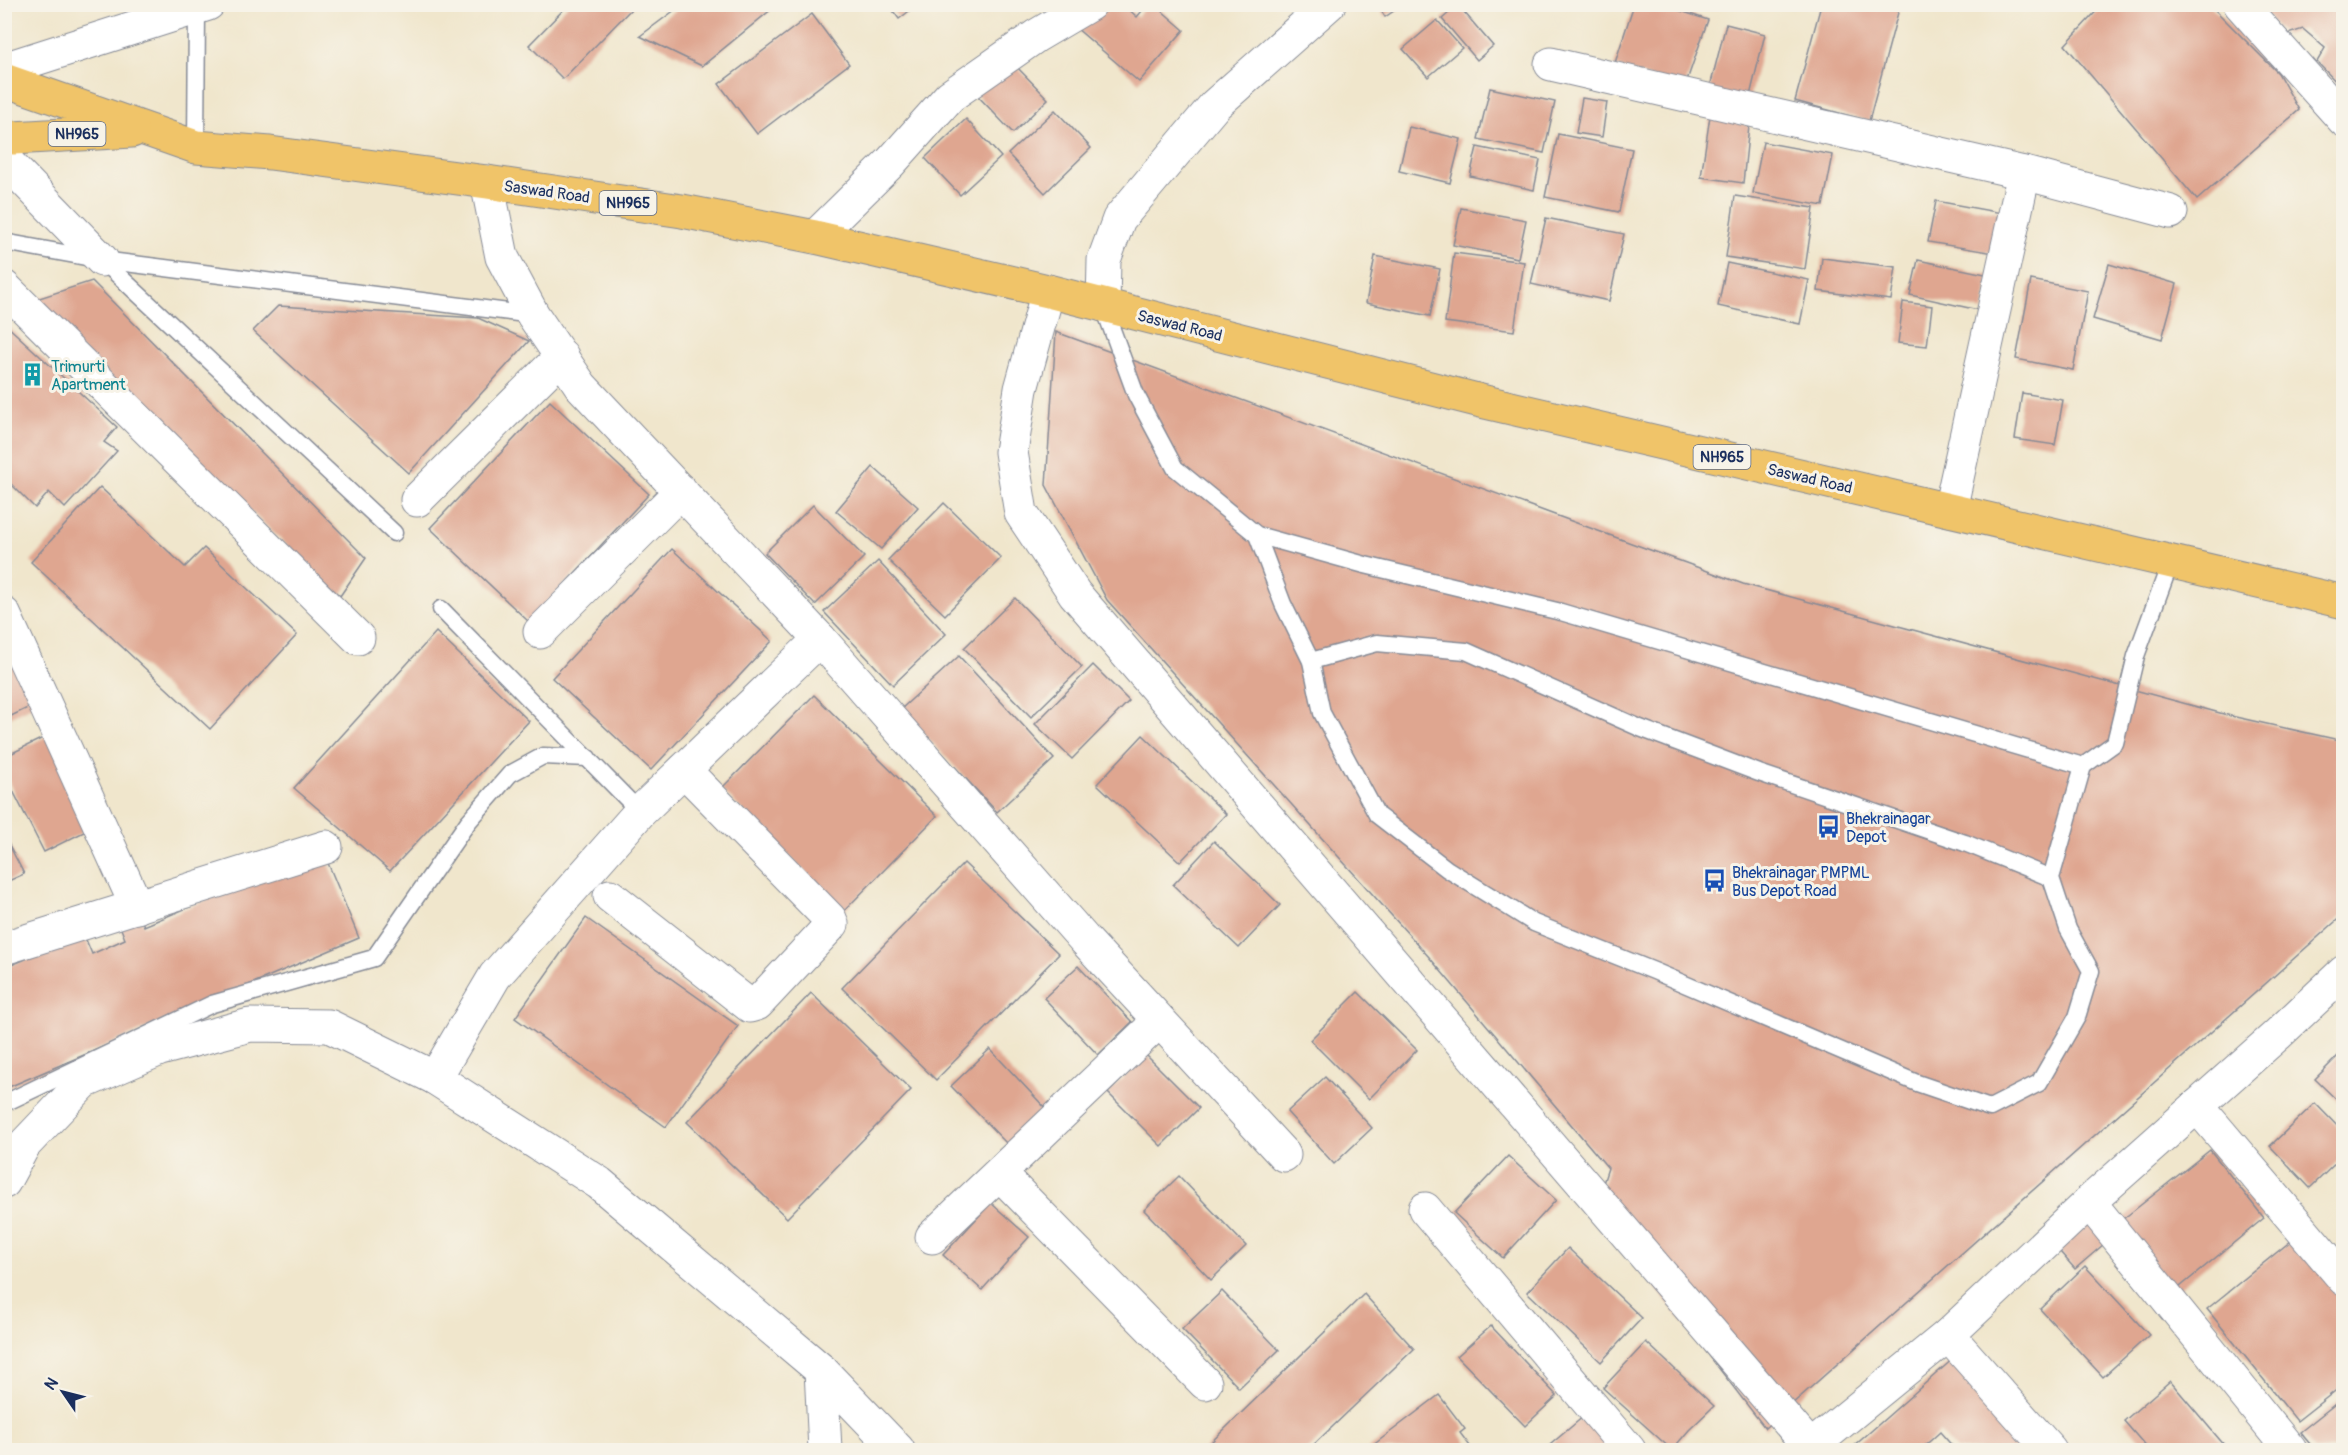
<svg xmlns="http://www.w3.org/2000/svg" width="2348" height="1455" viewBox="0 0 2348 1455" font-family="Pangolin,sans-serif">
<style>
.building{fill:#dfa690}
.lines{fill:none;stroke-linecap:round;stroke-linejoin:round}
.service-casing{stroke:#868a95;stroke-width:19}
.minor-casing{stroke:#868a95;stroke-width:35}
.tertiary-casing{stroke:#868a95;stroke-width:35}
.trunk-casing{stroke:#868a95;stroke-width:35}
.service{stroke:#fff;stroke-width:16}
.minor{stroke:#fff;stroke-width:33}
.tertiary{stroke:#fff;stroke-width:33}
.trunk{stroke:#f0c469;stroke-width:33}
.labels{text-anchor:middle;stroke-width:6;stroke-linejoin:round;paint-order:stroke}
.shield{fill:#f7f3e8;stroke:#5d6a87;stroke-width:1.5}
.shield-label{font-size:15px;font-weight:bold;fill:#1b2f5e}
.street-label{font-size:16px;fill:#1b2f5e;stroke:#f7f3e8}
.culture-label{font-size:16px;fill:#0d838f;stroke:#f7f3e8;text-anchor:start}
.transit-label{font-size:16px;fill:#164399;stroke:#f7f3e8;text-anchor:start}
</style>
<rect width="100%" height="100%" fill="#f7f3e8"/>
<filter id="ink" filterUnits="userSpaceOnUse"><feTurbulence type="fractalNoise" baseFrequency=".0167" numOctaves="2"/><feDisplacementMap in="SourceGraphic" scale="12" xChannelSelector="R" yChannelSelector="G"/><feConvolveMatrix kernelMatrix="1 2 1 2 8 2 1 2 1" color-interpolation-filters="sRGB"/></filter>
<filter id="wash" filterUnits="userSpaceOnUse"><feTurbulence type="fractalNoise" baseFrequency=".008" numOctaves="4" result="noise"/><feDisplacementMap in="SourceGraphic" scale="24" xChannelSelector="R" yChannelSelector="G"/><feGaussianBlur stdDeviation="1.35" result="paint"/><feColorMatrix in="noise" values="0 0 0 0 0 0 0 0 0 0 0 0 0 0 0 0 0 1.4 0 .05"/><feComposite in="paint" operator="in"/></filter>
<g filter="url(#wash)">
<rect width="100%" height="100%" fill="#f0e6cc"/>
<g id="blocks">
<!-- building -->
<g class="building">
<polygon points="569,4 636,4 563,79 529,45"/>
<polygon points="683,4 778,4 702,66 640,36"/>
<polygon points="888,4 918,4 899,19"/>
<polygon points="1111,4 1123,4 1137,17 1148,4 1154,4 1184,30 1139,82 1075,27 1099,11 1105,12"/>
<polygon points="1377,4 1404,4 1385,17"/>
<polygon points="1634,4 1660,4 1708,20 1684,89 1614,66"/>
<polygon points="2103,4 2209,4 2278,73 2299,110 2197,200 2065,45"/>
<polygon points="2256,4 2344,4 2344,90 2317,62 2325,48 2303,29 2285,35"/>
<polygon points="1458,5 1493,46 1477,60 1442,19"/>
<polygon points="1821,5 1900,5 1869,121 1795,101"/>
<polygon points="812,14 849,64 757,134 719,84"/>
<polygon points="1437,20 1462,48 1428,77 1403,49"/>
<polygon points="1726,24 1765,34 1749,100 1709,91"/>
<polygon points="1014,64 1048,99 1013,133 976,94"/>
<polygon points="1490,88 1555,102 1544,153 1478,139"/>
<polygon points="1582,98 1607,102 1602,137 1576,133"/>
<polygon points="1711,109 1749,126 1743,183 1701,177"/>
<polygon points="1055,110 1091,148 1045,193 1008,154"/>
<polygon points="966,119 1001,157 960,195 925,158"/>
<polygon points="1409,127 1461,139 1450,183 1399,171"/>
<polygon points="1558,134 1632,149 1619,212 1545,197"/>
<polygon points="1763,142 1833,155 1823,206 1753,193"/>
<polygon points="1477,147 1540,160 1534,190 1470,176"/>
<polygon points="1735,196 1814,208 1805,269 1726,257"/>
<polygon points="1936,201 2013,215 2006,255 1928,242"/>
<polygon points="1461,208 1526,220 1518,258 1453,245"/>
<polygon points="1546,218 1624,234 1609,301 1531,284"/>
<polygon points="1454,253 1524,262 1514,331 1445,322"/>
<polygon points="1375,256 1440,269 1430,316 1366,303"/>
<polygon points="1822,258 1896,267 1891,300 1818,291"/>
<polygon points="1918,260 1990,275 1983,311 1910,295"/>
<polygon points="1727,263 1809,280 1800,324 1718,306"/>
<polygon points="2109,264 2177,284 2162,339 2093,319"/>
<polygon points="2031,280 2088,291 2073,370 2016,359"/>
<polygon points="92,281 366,558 340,596 30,301"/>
<polygon points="1903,302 1932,306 1927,346 1898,343"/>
<polygon points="278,306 478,318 529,341 409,473 253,331"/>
<polygon points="4,323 117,427 104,442 117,451 65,508 49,492 35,508 4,477"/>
<polygon points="1056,332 1743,584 2231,716 2344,741 2344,914 1765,1428 1595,1208 1608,1168 1429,957 1107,600 1046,485"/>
<polygon points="2022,393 2063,400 2055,445 2015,439"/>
<polygon points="550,401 649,494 529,622 430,528"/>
<polygon points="873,467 918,507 881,549 836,511"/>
<polygon points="100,487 185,567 204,548 297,635 210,729 31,562"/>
<polygon points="944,503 1001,558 945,615 888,560"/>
<polygon points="813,505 864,557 815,605 765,553"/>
<polygon points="672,549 772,641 651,770 552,678"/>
<polygon points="878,561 946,634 893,685 824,612"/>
<polygon points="1015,598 1082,667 1031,717 964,648"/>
<polygon points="436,632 529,721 390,871 294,788"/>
<polygon points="5,637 42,701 5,719"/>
<polygon points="959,656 1054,759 997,812 901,709"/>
<polygon points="1093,665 1129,701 1072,759 1035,724"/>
<polygon points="814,695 937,816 844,911 721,789"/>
<polygon points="53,733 98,825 44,852 4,773 4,757"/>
<polygon points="1143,735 1226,814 1180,862 1097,784"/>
<polygon points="4,835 24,874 4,883"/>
<polygon points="1214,841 1280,905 1239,948 1173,885"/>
<polygon points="323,851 359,938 4,1089 4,968 84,935 92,954 125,939 120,926 140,917 144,926"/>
<polygon points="964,863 1059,954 936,1080 842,988"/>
<polygon points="586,918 738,1026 666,1127 515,1018"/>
<polygon points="1078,966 1132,1022 1098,1055 1044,998"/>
<polygon points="1358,992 1417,1050 1369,1099 1310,1040"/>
<polygon points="811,993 911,1090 787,1218 687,1122"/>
<polygon points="990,1049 1048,1111 1009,1146 951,1086"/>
<polygon points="2344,1050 2344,1107 2315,1079"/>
<polygon points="1146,1055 1199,1108 1161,1146 1108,1093"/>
<polygon points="1325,1077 1372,1128 1334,1164 1287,1112"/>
<polygon points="2315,1103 2344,1133 2344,1155 2310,1188 2270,1146"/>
<polygon points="2210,1150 2264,1218 2175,1291 2118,1223"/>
<polygon points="1508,1156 1556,1200 1503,1258 1454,1213"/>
<polygon points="1179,1176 1246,1246 1211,1280 1144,1210"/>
<polygon points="991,1203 1029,1237 982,1290 943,1255"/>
<polygon points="2092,1215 2111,1238 2075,1269 2054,1245"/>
<polygon points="2297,1236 2344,1293 2344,1384 2297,1421 2207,1309"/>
<polygon points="1568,1248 1642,1318 1601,1362 1527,1292"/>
<polygon points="2085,1266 2149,1335 2103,1377 2040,1309"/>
<polygon points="1222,1291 1279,1350 1239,1388 1182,1329"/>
<polygon points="1364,1294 1414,1349 1308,1450 1203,1450"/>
<polygon points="1491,1326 1557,1396 1525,1426 1457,1356"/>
<polygon points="1646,1342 1714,1406 1689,1430 1672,1450 1603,1388"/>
<polygon points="1954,1358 2035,1450 1956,1450 1940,1432 1920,1450 1856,1450 1853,1447"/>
<polygon points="2170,1381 2225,1446 2220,1450 2149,1450 2124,1421"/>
<polygon points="1439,1395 1465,1429 1460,1433 1473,1450 1369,1450 1368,1449"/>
<polygon points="2344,1397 2344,1450 2315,1450 2300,1432"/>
<polygon points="1584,1416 1614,1450 1544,1450"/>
</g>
</g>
</g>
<g filter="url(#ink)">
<use href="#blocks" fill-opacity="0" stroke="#868a95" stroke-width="1.5"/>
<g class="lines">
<defs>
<g id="service">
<polyline points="196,147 197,8"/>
<polyline points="4,242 102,260 533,315"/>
<polyline points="102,260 394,533"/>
<polyline points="1103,305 1136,395 1175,468 1257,535 1365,565 1561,612 2083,766 2115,743 2136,656 2171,561"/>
<polyline points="1257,535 1283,604 1311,661 1322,713 1377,815 1447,869 1534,923 1654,971 1917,1083 1990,1108 2039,1083 2077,1017 2091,971 2068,929 2051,878 2083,766"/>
<polyline points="441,609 640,812"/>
<polyline points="1311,661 1377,643 1466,651 1640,728 1759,773 1965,843 2051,878"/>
<polyline points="7,1102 212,1004 374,958 468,822 510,774 543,756 588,758"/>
</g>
<g id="minor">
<polyline points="2240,4 2344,120"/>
<polyline points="1551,64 2024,173 2171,212"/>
<polyline points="4,159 102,260"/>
<polyline points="487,182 502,257 533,315 581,386 820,639 1084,939 1284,1155"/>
<polyline points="815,237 890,163 950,96 1036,36 1090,4"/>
<polyline points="4,287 358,638"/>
<polyline points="1048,291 1021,389 1011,452 1021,513 1075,594 1811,1448"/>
<polyline points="1103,305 1104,260 1119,219 1215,105 1329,4"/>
<polyline points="417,500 562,356"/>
<polyline points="1950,510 2024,173"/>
<polyline points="4,614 137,907"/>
<polyline points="540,632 681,491"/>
<polyline points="820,639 640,812 495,976 435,1078 599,1183 821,1370 898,1450"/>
<polyline points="610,896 750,1006 757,1004 832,924 830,919 684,770"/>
<polyline points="4,948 326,847"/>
<polyline points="2197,1106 2344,1279"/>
<polyline points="1000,1174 1205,1383"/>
<polyline points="4,1182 24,1145 84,1082 160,1049 250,1025 329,1026 435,1078"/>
<polyline points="2089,1202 2290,1450"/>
<polyline points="1425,1209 1629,1450"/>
<polyline points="932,1237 1159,1021"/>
<polyline points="1948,1335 2050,1450"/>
<polyline points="821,1370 825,1450"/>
<polyline points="1807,1450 1948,1335 2089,1202 2277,1035 2344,972"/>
</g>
<polyline id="tertiary" points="4,69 208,4"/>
<g id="trunk">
<polyline points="4,80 196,147 270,153 487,182 682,211 815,237 1048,291 1481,401 2344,602"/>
<polyline points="4,136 13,138 132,131"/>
</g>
</defs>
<!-- service casing -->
<use href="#service" class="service-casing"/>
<!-- minor casing -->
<use href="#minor" class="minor-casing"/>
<!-- tertiary casing -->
<use href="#tertiary" class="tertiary-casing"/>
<!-- trunk casing -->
<use href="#trunk" class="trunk-casing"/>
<!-- service -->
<use href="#service" class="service"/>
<!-- minor -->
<use href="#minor" class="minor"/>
<!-- tertiary -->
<use href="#tertiary" class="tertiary"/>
<!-- trunk -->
<use href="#trunk" class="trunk"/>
</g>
</g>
<!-- icons -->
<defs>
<symbol id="building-bare" viewBox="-9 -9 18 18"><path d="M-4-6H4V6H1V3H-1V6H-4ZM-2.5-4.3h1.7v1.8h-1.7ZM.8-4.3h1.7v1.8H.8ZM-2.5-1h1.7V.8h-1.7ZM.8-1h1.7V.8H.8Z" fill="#0f9aa8" stroke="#f7f3e8" stroke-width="2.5" paint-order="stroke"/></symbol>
<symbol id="bus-bare" viewBox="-9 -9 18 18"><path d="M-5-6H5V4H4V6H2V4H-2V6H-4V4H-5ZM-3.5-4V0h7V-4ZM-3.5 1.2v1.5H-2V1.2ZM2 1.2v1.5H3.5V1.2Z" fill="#1a4fb4" stroke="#f7f3e8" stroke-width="2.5" paint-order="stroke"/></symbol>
</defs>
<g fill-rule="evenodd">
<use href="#building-bare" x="16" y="358" width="33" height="33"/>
<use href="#bus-bare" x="1812" y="810" width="33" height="33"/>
<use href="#bus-bare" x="1698" y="864" width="33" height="33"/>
</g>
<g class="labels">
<!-- shield labels -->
<g class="shield">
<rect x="48.5" y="122" width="57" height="24" rx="4.5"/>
<rect x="599.5" y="191" width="57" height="24" rx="4.5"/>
<rect x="1693.5" y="445" width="57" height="24" rx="4.5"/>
</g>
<g class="shield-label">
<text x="77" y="139">NH965</text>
<text x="628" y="208">NH965</text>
<text x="1722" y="462">NH965</text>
</g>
<!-- street labels -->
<g class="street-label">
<text transform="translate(547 191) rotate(8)" y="6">Saswad Road</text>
<text transform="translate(1180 325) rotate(14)" y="6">Saswad Road</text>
<text transform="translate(1810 478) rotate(13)" y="6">Saswad Road</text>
</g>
<!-- culture labels -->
<g class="culture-label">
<text x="51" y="372">Trimurti<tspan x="51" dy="18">Apartment</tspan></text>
</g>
<!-- transit labels -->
<g class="transit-label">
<text x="1846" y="824">Bhekrainagar<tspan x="1846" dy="18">Depot</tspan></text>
<text x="1732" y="878">Bhekrainagar PMPML<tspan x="1732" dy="18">Bus Depot Road</tspan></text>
</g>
</g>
<!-- margin -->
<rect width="2348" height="1455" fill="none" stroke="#f7f3e8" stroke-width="24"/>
<!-- north arrow -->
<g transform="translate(63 1392) rotate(305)" stroke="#f7f3e8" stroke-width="4.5" paint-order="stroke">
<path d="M0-4.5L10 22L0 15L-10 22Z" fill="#1b2f5e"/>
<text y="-9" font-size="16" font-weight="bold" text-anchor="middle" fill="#1b2f5e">N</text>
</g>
</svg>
